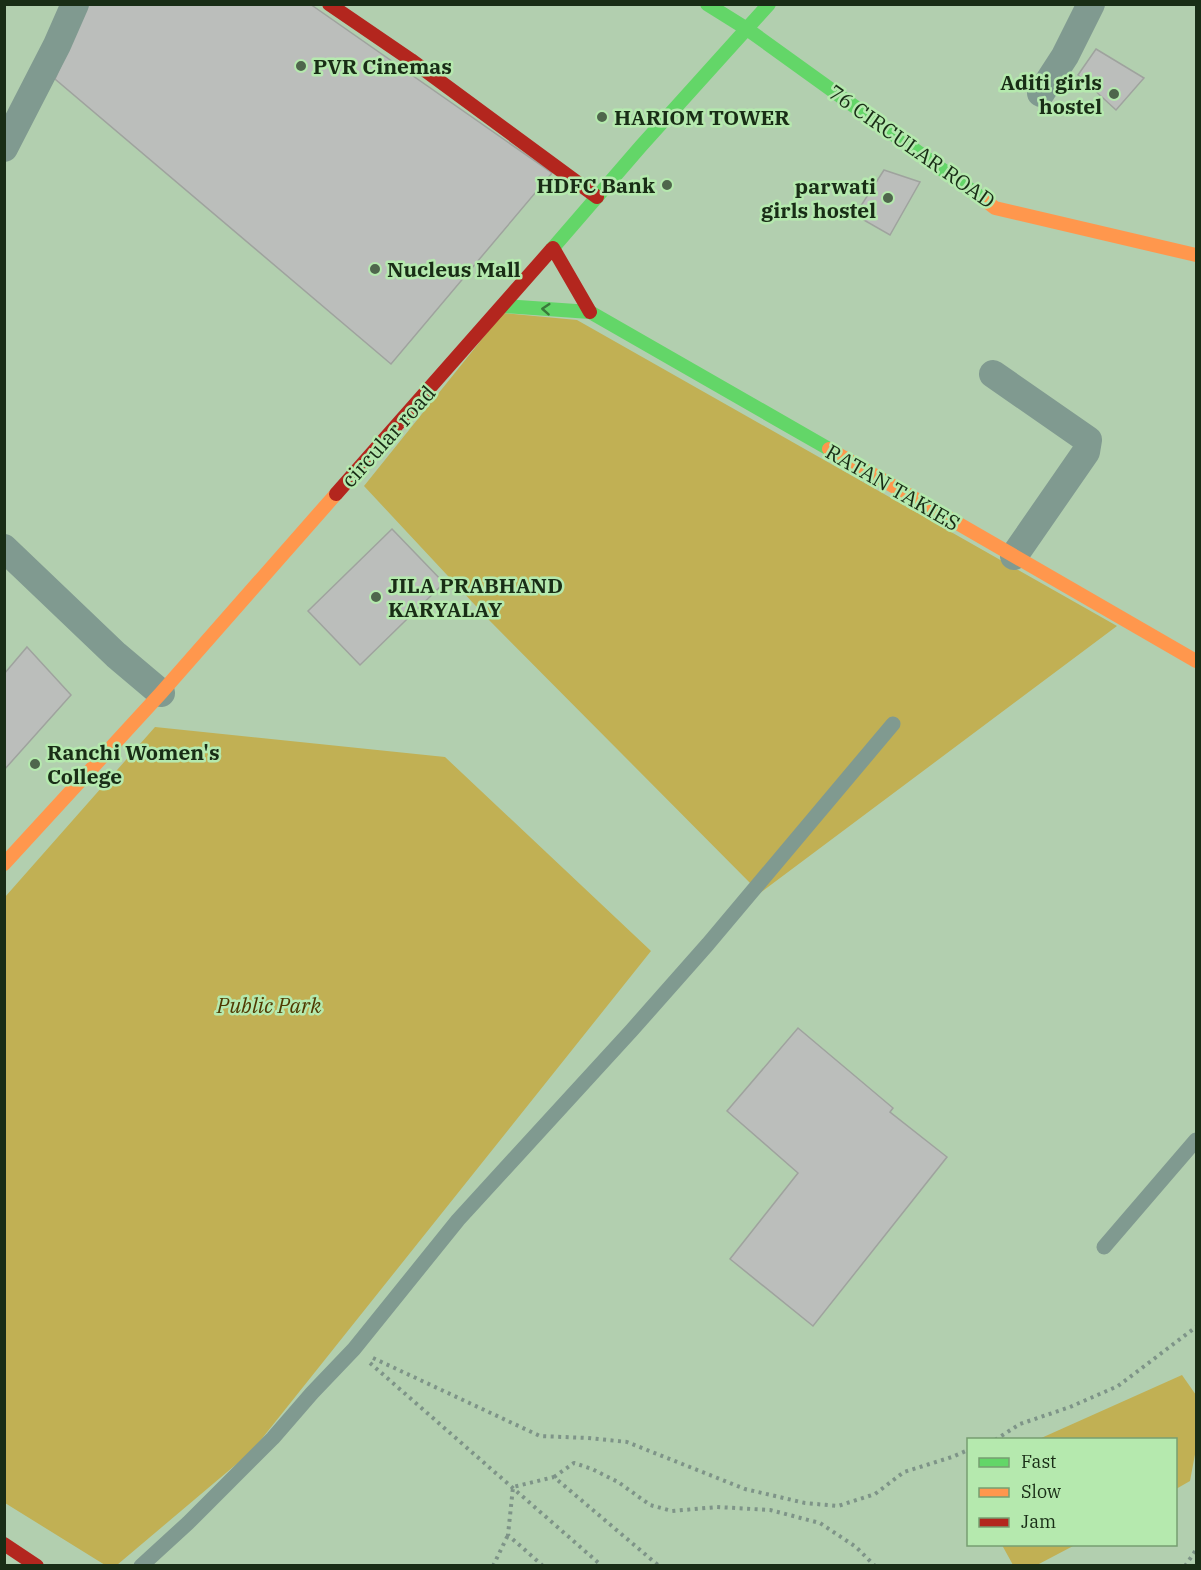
<svg xmlns="http://www.w3.org/2000/svg" width="1201" height="1570" viewBox="0 0 1201 1570" font-family="'IBM Plex Serif',serif">
<style>
.green{fill:#c1b054}
.building{fill:#bbbebb;stroke:#9fa39e;stroke-width:1.5}
.lines{fill:none;stroke-linecap:round;stroke-linejoin:round}
.path{stroke:#7e9488;stroke-width:4;stroke-dasharray:3 4.5;stroke-linecap:butt}
.lane{stroke:#809a90;stroke-width:15}
.street{stroke:#809a90;stroke-width:28}
.fast{stroke:#63d668;stroke-width:14}
.slow{stroke:#ff974d;stroke-width:14}
.jam{stroke:#b3261e;stroke-width:14}
.oneway{stroke:#3a793b}
.poi-dot{fill:#4f664c;stroke:#b5e9ae;stroke-width:2}
.labels{text-anchor:middle;dominant-baseline:central;stroke-width:5;stroke-linejoin:round;paint-order:stroke}
.poi-label{font-size:21px;font-weight:bold;fill:#192d16;stroke:#b5e9ae;text-anchor:start}
.street-label{font-size:21px;fill:#192d16;stroke:#b5e9ae}
.park-label{font-size:21px;font-style:italic;fill:#503800;stroke:#b5e9ae}
</style>
<rect width="100%" height="100%" fill="#b2cfaf"/>
<path class="green" d="M503,313L577,320L1117,626L760,893L489,620L364,486Z
M155,727L445,757L651,951L252,1451L117,1565H105L5,1503V897Z
M1182,1375L1196,1395V1449L1190,1481L1176,1489V1440L1039,1439Z
M1002,1545H1075L1037,1565H1013Z"/>
<path class="building" d="M88,4H310L552,173L391,364L55,79Z
M1096,49L1144,78L1116,110L1078,75Z
M884,170L920,182L890,235L855,215Z
M392,529L444,583L360,665L308,611Z
M27,647L71,695L4,770V674Z
M798,1028L893,1108L890,1112L947,1157L813,1326L730,1259L798,1173L727,1111Z"/>
<g class="lines">
<path class="path" d="M373,1358L540,1436L588,1438L627,1442L745,1489L805,1503L838,1506L875,1494L904,1472L952,1457L968,1450
M370,1363L602,1566
M995,1440L1020,1424L1070,1407L1118,1386L1196,1327
M554,1477L574,1463L592,1469L618,1482L650,1505L672,1511L717,1507L770,1510L820,1523L856,1547L875,1566
M493,1566L508,1535
M543,1566L508,1535L513,1487L554,1477L659,1566
M1185,1566L1196,1550"/>
<path class="lane" d="M1104,1247L1196,1140
M141,1566L188,1523L273,1438L312,1393L354,1349L458,1220L632,1030L708,944L893,724"/>
<path class="street" d="M1041,93L1065,56L1091,4
M4,148L57,45L75,4
M993,374L1088,440L1086,452L1014,556
M4,548L116,655L161,693"/>
<path class="fast" d="M707,4L747,29L986,201
M552,249L641,146L769,4
M503,306L590,312L829,449"/>
<path class="slow" d="M986,201L995,208L1196,255
M829,449L1196,661
M4,864L161,693L336,494"/>
<path class="jam" d="M329,4L411,60L597,197
M553,248L590,312
M336,494L552,249
M4,1544L37,1566"/>
</g>
<defs><path id="oneway-chevron" d="M-2-3.5L2.5 0L-2 3.5" fill="none" stroke-width="1.6" stroke-linecap="round" stroke-linejoin="round" transform="scale(1.5)"/></defs>
<use class="oneway" href="#oneway-chevron" transform="translate(546 309) rotate(-176)"/>
<g class="poi-dot">
<circle cx="301" cy="66" r="6"/>
<circle cx="1114" cy="94" r="6"/>
<circle cx="602" cy="117" r="6"/>
<circle cx="667" cy="185" r="6"/>
<circle cx="888" cy="198" r="6"/>
<circle cx="375" cy="269" r="6"/>
<circle cx="376" cy="597" r="6"/>
<circle cx="35" cy="764" r="6"/>
</g>
<g class="labels">
<g class="poi-label">
<text x="313" y="66">PVR Cinemas</text>
<text x="1102" y="82" text-anchor="end">Aditi girls<tspan x="1102" dy="24">hostel</tspan></text>
<text x="614" y="117">HARIOM TOWER</text>
<text x="655" y="185" text-anchor="end">HDFC Bank</text>
<text x="876" y="186" text-anchor="end">parwati<tspan x="876" dy="24">girls hostel</tspan></text>
<text x="387" y="269">Nucleus Mall</text>
<text x="388" y="585">JILA PRABHAND<tspan x="388" dy="24">KARYALAY</tspan></text>
<text x="47" y="752">Ranchi Women's<tspan x="47" dy="24">College</tspan></text>
</g>
<g class="street-label">
<text transform="translate(912 146) rotate(35)">76 CIRCULAR ROAD</text>
<text transform="translate(388 436) rotate(-48)">circular road</text>
<text transform="translate(893 487) rotate(30)">RATAN TAKIES</text>
</g>
<g class="park-label">
<text x="269" y="1005">Public Park</text>
</g>
</g>
<rect width="1201" height="1570" fill="none" stroke="#192d16" stroke-width="12"/>
<rect x="967" y="1438" width="210" height="108" fill="#b5e9ae" stroke="#779e71" stroke-width="1.5"/>
<rect x="979" y="1458" width="30" height="9" fill="#63d668" stroke="#779e71" stroke-width="1.5"/>
<text x="1021" y="1468" font-size="18" fill="#192d16">Fast</text>
<rect x="979" y="1488" width="30" height="9" fill="#ff974d" stroke="#779e71" stroke-width="1.5"/>
<text x="1021" y="1498" font-size="18" fill="#192d16">Slow</text>
<rect x="979" y="1518" width="30" height="9" fill="#b3261e" stroke="#779e71" stroke-width="1.5"/>
<text x="1021" y="1528" font-size="18" fill="#192d16">Jam</text>
</svg>
